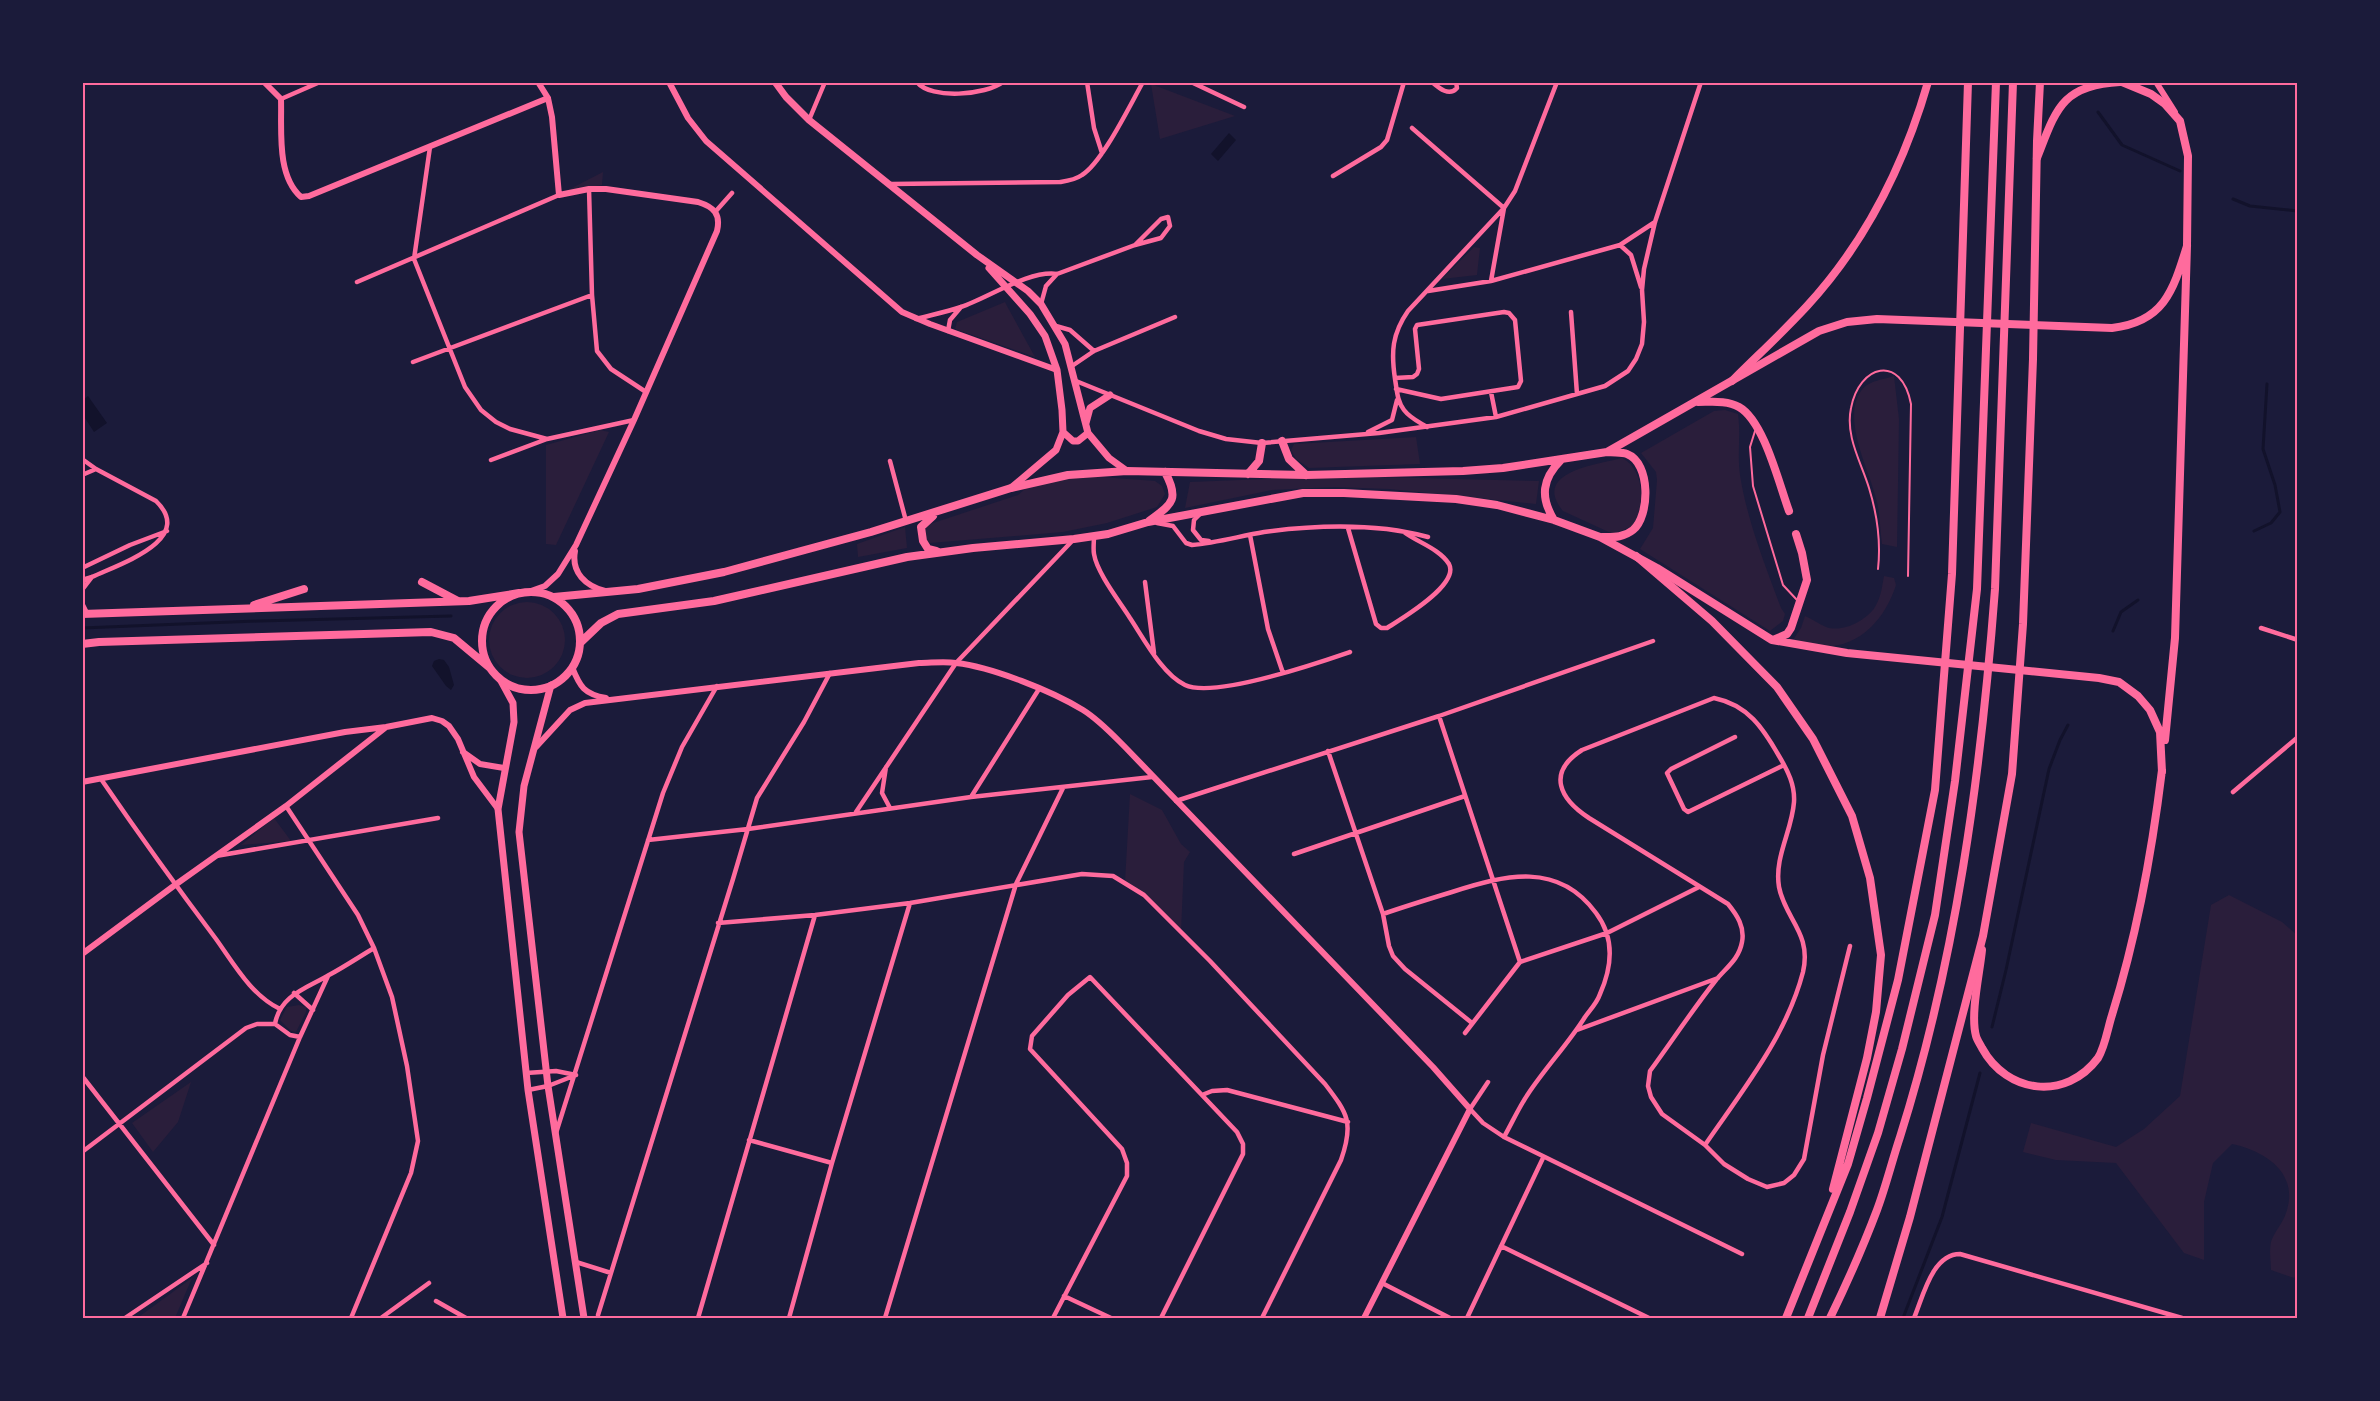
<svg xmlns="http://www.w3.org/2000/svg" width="2380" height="1401" viewBox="0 0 2380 1401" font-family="'Sofia Sans Condensed',sans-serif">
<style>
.green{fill:#2a1e3b}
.water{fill:#12122b}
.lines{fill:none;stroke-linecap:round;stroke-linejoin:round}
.stream{stroke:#12122b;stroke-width:3}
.service{stroke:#ff6b9d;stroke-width:2}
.minor{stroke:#ff6b9d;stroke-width:4.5}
.tertiary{stroke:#ff6b9d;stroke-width:6}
.secondary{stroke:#ff6b9d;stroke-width:7}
.primary{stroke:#ff6b9d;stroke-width:8}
.trunk{stroke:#ff6b9d;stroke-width:8}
.motorway{stroke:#ff6b9d;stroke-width:8}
.neatline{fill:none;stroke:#ff6b9d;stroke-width:2}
</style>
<rect width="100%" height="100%" fill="#1b1b3a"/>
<path class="green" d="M1151,84L1235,116L1160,139Z
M603,172L602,185L566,191Z
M1474,247L1480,248L1477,275L1442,279Z
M1005,302L1007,306L1035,357L955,329L957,322Z
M1894,376L1899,419L1897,547L1882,544C1880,530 1880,515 1877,502C1870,471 1841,420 1861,391C1869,380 1883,380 1894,376Z
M1725,410L1738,414C1741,435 1737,454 1740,475C1747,520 1765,565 1781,608L1785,614L1783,621L1770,631L1640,549L1653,528L1657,480L1656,472L1641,453L1714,411Z
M600,430L609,432L556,545L546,544V445Z
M1416,437L1420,464L1309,468L1296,459L1291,450L1294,444Z
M1622,458C1645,469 1646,509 1631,527L1613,534L1563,511C1531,472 1596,465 1622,458Z
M1074,475L1155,481L1162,486L1165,494L1157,507L1107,523L1063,532L930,543L926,541L924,526L1018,495L1031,484Z
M1338,476L1539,481L1536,504L1389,489L1333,487L1272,490L1185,508L1190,482Z
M905,527L907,548L858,557L857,544Z
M1884,576L1894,578L1896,585C1885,620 1857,651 1816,646C1809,645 1801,642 1793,640L1801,628L1805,616C1812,619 1819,624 1826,627C1842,633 1866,621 1875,607C1881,597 1882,587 1884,576Z
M489 640a38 38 0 1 1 76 0a38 38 0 1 1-76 0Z
M1130,794L1162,810L1181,844L1190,852L1184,862L1181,932L1144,895L1125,882Z
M274,818L291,841L241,845Z
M2229,895L2282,922L2297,935L2298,1272L2294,1278L2271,1270C2271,1262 2269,1251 2271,1242C2274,1232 2283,1223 2286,1213C2300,1173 2265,1151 2232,1144L2213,1163L2204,1202V1260L2184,1253L2116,1163L2056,1160L2023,1152L2031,1123L2116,1147L2144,1129L2180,1096L2211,905Z
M299,1005L306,1007V1012L296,1032L291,1031L280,1020L287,1007Z
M191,1082L178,1122L153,1152L132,1123Z
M192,1278L175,1318H147L140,1316Z"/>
<path class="water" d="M1229,133L1236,140L1218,161L1211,154Z
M88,396L107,423L94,432L83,415V400Z
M439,659L444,660L449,667L454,685L451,690L446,686L432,666L434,661Z"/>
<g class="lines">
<path class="stream" d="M2098,112L2122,145L2180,171
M2233,199L2250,206L2298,211
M2254,531L2271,523L2280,512L2275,485L2263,449L2267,384
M82,628L259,621L451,616
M2113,631L2121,612L2138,600
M1992,1027L2006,970L2049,769L2060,740L2068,725
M1903,1318L1942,1217L1980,1073"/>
<path class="service" d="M1755,431L1750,447L1753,486L1783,585L1797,600
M1878,569C1881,542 1877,514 1869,488C1861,462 1845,436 1851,408C1859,365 1901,353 1911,404L1908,576"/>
<path class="minor" d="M917,82C931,100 986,95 1003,82
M1087,82L1094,128L1102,153
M1191,82L1244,107
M1432,82C1439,88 1449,97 1457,88L1456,82
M281,99L320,82
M809,120L825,82
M1412,128L1504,208
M430,147L414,259L465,387L481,410L496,422L510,429L547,439
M1333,176L1381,147L1387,140L1404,82
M891,184L1060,182C1067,181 1075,180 1082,175C1102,163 1130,105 1143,82
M589,189L592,295L597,351L611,369L646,392
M716,211L732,193
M1620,245L1631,255L1641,287
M1491,281L1504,208
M357,282L559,195
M1046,286L1057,274
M1428,291L1491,281L1620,245L1655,222
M1041,304L1046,286
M1571,312L1577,394
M916,319C931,315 946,312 961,307C988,298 1029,270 1057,274L1135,245L1161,238L1170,226L1168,217L1161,219L1135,245
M1056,326L1070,330L1094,351
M948,331L950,320L961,307
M413,362L592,295
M1072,366L1094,351L1175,317
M1395,378L1413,377L1417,374L1419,369L1415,329L1417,325L1504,312L1509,313L1515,320L1521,381L1518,387L1441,399L1396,389
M1076,381L1199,431L1226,439L1262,443L1379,433L1496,417L1605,386L1628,371L1636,359L1642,344L1644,322L1642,290L1644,269L1655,222L1701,82
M1491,392L1496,417
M1427,427C1419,422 1410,418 1404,410C1397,401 1397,390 1395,379C1391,352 1392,334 1408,311L1504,208L1515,191L1557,82
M1368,432L1392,420L1397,400
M82,459L96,469L156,501C196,540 119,564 92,577L82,580
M491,460L547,439L634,420
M890,461L906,521
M82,475L96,469
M1200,514L1194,520L1193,530L1201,540L1209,541
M1157,523L1173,526L1186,543L1192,545C1216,543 1240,536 1264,532C1317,525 1376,523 1428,537
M1348,528L1376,624L1381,628H1387C1401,619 1460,585 1449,564C1440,549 1417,542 1404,532
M1250,535L1268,629L1283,673
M1094,536C1094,542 1093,549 1094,554C1097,573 1120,602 1130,618C1144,639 1162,674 1185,685C1214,699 1318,663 1350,652
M82,568L130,545L167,531
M1145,582L1154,653
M82,590L92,577
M82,603L87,613
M2261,628L2298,640
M1439,716L1520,962
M1735,737L1671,769L1667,773L1684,809L1688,812L1784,765
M1328,751L1383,914L1389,946L1393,956L1405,969L1472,1023
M886,767L882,793L890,808
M101,779C138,833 176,886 216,939C234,964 251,995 280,1009
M2233,792L2298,737
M971,797L1039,689
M1176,801L1439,716L1653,641
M286,806L358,915L374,948L392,997L407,1066L418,1141L411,1173L351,1318
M856,812L956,663L1074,539
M648,840L748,829L971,797L1152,777
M1294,854L1465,796
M216,856L438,818
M1383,914C1406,906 1429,899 1452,892C1505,875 1558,861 1596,913C1615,938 1612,967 1600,994C1597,1003 1590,1010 1585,1017C1568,1044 1546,1067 1528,1094C1519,1107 1512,1123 1504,1137
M718,923L815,915L910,903L1082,874L1113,876L1144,895L1210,961L1325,1084C1348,1114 1354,1123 1341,1160L1262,1318
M1520,962L1607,933L1699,887
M294,993L313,1010
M275,1024C280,995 307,988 329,975C344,967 359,957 374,948
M275,1024L290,1035L300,1037
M1577,1030L1718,978
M1465,1033L1520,962
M526,1073L556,1071L576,1075
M82,1076L214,1245
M1488,1082L1470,1109L1483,1123L1504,1137L1742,1254
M528,1090L548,1086L576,1075
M1202,1095L1212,1091L1227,1090L1348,1122
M556,1133L663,793L682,747L717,686
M749,1140L832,1163
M1705,1145C1742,1091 1786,1037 1803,972C1812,933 1785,919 1779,887C1774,857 1792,831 1794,802C1795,785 1788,771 1779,756C1763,728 1748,705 1714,698L1582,750C1546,773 1560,799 1589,818L1728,904C1737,915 1745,927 1742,942C1739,959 1727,967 1716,980C1693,1009 1672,1041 1650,1071L1648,1086L1651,1097L1662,1114L1705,1145L1724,1164L1748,1179L1767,1187L1784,1183L1794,1175L1804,1159L1823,1055L1850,946
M82,1152L246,1028L257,1024H275
M1501,1246L1649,1318
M576,1262L611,1273
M1382,1283L1450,1318
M1064,1296L1111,1318
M436,1301L466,1318
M598,1315L733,879L757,798L804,722L830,673
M125,1318L207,1263
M183,1318L300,1037L328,976
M381,1318L429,1283
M698,1318L815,915
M789,1318L832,1163L910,903
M885,1318L1016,884L1063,788
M1053,1318L1127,1176V1163L1122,1149L1030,1049L1032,1036L1068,995L1090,977L1237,1132L1243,1144V1154L1161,1318
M1467,1318L1543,1158
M1914,1318C1923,1297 1932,1254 1960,1254L2182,1318"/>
<path class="tertiary" d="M264,82L281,99C282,129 276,175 301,197L309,196L548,98
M669,82L688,118L706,141L902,312L930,324L1057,370
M2156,82L2175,112
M575,551C571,573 586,586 605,591
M531,591L545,586L558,574L576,545L634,420L717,231C721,214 714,207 698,202L606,189H589L559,195L552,117L548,98L538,82
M572,667C580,687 584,694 606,698
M536,747L570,710L585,703L919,663C931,663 944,661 956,663C992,667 1052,691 1083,710C1099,720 1111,733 1125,747L1433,1067L1470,1109L1364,1318
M463,752L480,764L504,768
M82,782L345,732L386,727L432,718L442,721L449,726L458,739L474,777L498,809
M82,954L175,885L286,806L385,728"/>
<path class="secondary" d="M775,82L786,97L809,120L977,255L1028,291L1041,304L1065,344L1088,433L1109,458L1127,471
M989,268L1030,314L1045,336L1057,370L1062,410L1063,432L1056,450L1011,488
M1086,423L1090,408L1110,395
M1063,432L1073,441H1078L1088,433
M500,679L513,703L514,722L498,809L528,1090L563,1318
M551,685L524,786L519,832L548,1086L584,1318"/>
<path class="primary" d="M2122,82L2151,94L2165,104L2180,121L2188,156L2187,246L2175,638L2165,740
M2037,158C2056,110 2061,85 2120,82
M1698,402C1711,402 1727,400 1739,407C1764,421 1779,484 1789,511
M1282,441L1289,459L1306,475
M1248,474L1259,461L1262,443
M933,516L921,527L923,541L928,549L936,551
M1554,520C1540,497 1542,479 1561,460
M1149,521C1172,504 1180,500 1165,472
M1602,537C1613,537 1623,538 1633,530C1650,516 1651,463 1627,454C1622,452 1614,453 1608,452
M422,582L458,601
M482 641a49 49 0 1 1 98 0a49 49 0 1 1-98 0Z
M554,597L638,589L724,572L871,532L1011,488L1068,475L1127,471L1306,475L1463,471L1503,468L1607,452L1819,331L1847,322L1877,319L2112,328C2164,322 2173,291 2187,246
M254,605L304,589
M82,614L469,601L519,593
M1773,640L1787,634L1791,628L1807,580L1802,553L1796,534
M580,643L601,623L618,614L714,601L907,557L973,548L1074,539L1108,534L1148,522L1303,493H1344L1456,499L1497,505L1554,520L1600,537L1657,568L1772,640L1847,653L2099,678L2119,682L2138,696L2150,710L2160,732L2162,772
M82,644L99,642L431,632L454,638L490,668
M1982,950C1980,972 1970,1014 1976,1036C1977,1040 1980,1044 1982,1048C2007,1094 2066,1101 2098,1058C2105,1047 2108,1027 2112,1015C2137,935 2152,852 2162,770"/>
<path class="trunk" d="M1732,381C1757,356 1783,332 1807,306C1865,243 1904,165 1928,82
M1636,556L1712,621L1777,687L1813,739L1852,816L1870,878L1881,955L1876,1012L1867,1058L1833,1189
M1786,1318L1848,1164L1867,1098L1898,980L1935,790L1952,574L1968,82
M1880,1318L1910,1217L1983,936L2012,774L2023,624L2033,359L2037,141L2040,82"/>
<path class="motorway" d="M1808,1318L1850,1212L1878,1133L1902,1049L1935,915L1955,781L1977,589L1996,82
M1830,1318C1847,1283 1863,1247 1877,1210C1886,1186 1892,1161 1900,1137C1956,960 1981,774 1995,589L2013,82"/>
</g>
<rect width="2380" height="1401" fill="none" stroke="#1b1b3a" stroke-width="168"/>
<rect x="84" y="84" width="2212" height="1233" class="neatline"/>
</svg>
